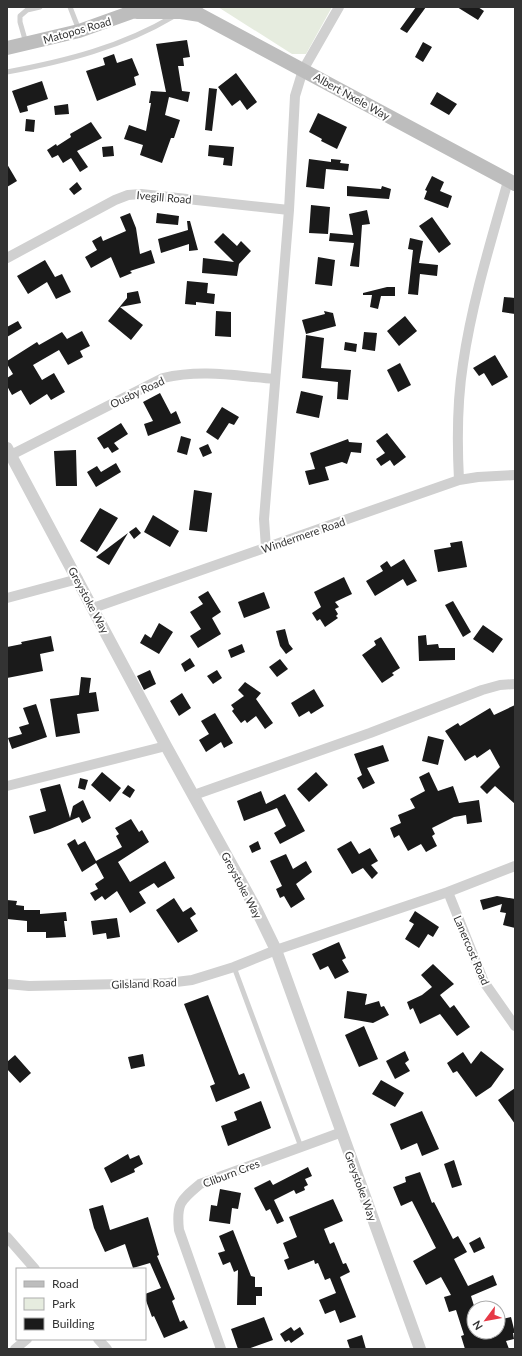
<svg xmlns="http://www.w3.org/2000/svg" width="522" height="1356" viewBox="0 0 522 1356" font-family="Lato,sans-serif">
<style>
.green{fill:#e6ecdf}
.building{fill:#1a1a1a}
.lines{fill:none;stroke-linecap:round;stroke-linejoin:round}
.service{stroke:#d0d0d0;stroke-width:5}
.minor{stroke:#d0d0d0;stroke-width:10}
.tertiary{stroke:#d0d0d0;stroke-width:12}
.secondary{stroke:#bdbdbd;stroke-width:14}
.labels{text-anchor:middle;dominant-baseline:central;stroke-width:4;stroke-linejoin:round;paint-order:stroke}
.street-label{font-size:11px;fill:#333;stroke:#fff}
</style>
<rect width="100%" height="100%" fill="#fff"/>
<path class="green" d="M218,7H332L306,54H292Z"/>
<path class="building" d="M416,7H426L407,33L400,29Z
M457,7H478L484,11L478,20Z
M187,40L190,57L183,58L184,66H178L182,91L190,92L188,102L169,97L165,115L180,120L174,138H171L162,163L140,155L143,145L124,139L129,125L146,131L151,103H149L151,91L166,92L156,44Z
M423,42L432,47L423,62L415,57Z
M114,54L117,63L132,58L139,75L134,77L136,85L97,101L86,71L105,65L103,58Z
M236,73L257,102L247,110L240,100L232,106L218,87Z
M42,81L48,99L27,106L28,111L20,113L12,91Z
M209,88L217,89L212,131L205,130Z
M437,92L457,104L449,115L430,104Z
M68,104L69,114L55,115L54,106Z
M318,113L347,127L337,149L321,141L322,139L309,132Z
M26,119L35,120L34,132L25,131Z
M91,122L102,138L77,151L88,167L80,172L71,158L63,163L58,155L52,158L47,150L56,144L57,146L71,137L70,134Z
M209,145L234,147L232,166L223,165L224,158L208,156Z
M113,146L114,156L103,157L102,147Z
M309,159L331,162V159L341,160L340,163L349,164L348,171L326,169L324,189L306,187Z
M7,164L17,181L7,187Z
M432,176L444,182L440,191L452,196L448,208L424,199L427,191L425,190Z
M77,182L82,189L74,195L69,189Z
M347,186L381,189L382,186L391,189L389,199L347,196Z
M311,205L330,207L328,234L309,233Z
M367,210L370,224L362,225L359,267L350,266L354,243L329,241L330,233L353,235L349,214Z
M130,213L136,228L140,254L151,250L155,263L130,271L132,273L120,278L111,257L91,268L85,257L97,250L92,241L101,236L103,241L126,231L120,217Z
M157,213L179,216L178,225L156,223Z
M432,217L451,244L439,253L419,226Z
M187,221H190L198,250L189,251V244L161,253L158,239L188,230Z
M223,233L237,246L241,241L251,251L239,264L237,276L202,273L203,258L234,262L214,242Z
M410,238L423,241L419,263L438,265L437,276L420,274L418,295L408,294L413,250L408,249Z
M318,257L335,260L332,286L315,284Z
M45,260L55,277L62,274L71,292L56,299L47,282L28,294L17,276Z
M187,281L208,283L207,293L215,294L214,304L196,302V305L185,304Z
M387,287H395V296H381L378,309L370,307L372,295H363V293Z
M138,291L141,303L120,307L143,325L131,340L108,321L127,298V293Z
M504,297L515,298V314L502,312Z
M216,311L231,312V337L215,336Z
M324,311L333,313L336,326L306,334L302,320L325,314Z
M405,316L417,331L399,346L387,331Z
M18,321L22,328L7,337V327Z
M82,331L90,346L80,351L83,357L68,365L59,350L33,365L42,380L54,373L65,392L51,400L47,394L30,405L21,390L12,395L7,386V378L13,374L7,364V361L37,342L39,345L62,332L67,339Z
M364,332L377,333L375,351L362,349Z
M306,335L324,338L321,368L351,370L348,400L337,399L338,382L302,378Z
M345,342L357,344L356,352L344,350Z
M495,355L508,377L492,386L484,373L479,376L473,368Z
M400,363L411,385L398,392L387,370Z
M301,391L323,396L319,418L296,413Z
M160,393L171,414L176,411L181,423L148,436L144,424L153,421L143,402Z
M222,407L239,417L234,425L229,423L218,440L206,432Z
M121,423L128,434L114,443L119,449L112,453L108,447L104,449L97,438Z
M387,433L406,457L394,466L390,460L381,466L376,459L385,453L376,441Z
M181,436L191,439L187,455L177,452Z
M348,439L349,442L362,443L361,453L351,452L347,464L342,462L325,467L329,480L309,485L305,471L315,469L310,453Z
M208,444L212,453L203,457L199,448Z
M76,450L77,486H56L54,451Z
M116,463L121,472L96,487L87,472L97,466L101,472Z
M194,490L212,493L207,532L189,530Z
M100,508L118,518L97,552L80,541Z
M153,515L179,531L170,547L144,532Z
M136,527L141,533L134,539L129,532Z
M128,533L109,565L96,557Z
M462,541L467,567L438,572L434,550L451,547L450,543Z
M404,559L417,581L407,586L403,579L375,596L366,581L383,571L380,566L387,561L391,567Z
M344,577L352,594L335,602L339,607L335,609L338,614L336,616L338,618L325,627L320,619L317,621L312,613L321,607L314,592Z
M208,591L221,612L212,618L221,634L198,648L190,636L201,629L190,612L203,604L198,597Z
M264,592L270,608L244,618L238,602Z
M453,601L471,632L463,637L445,605Z
M159,623L173,632L159,654L140,643L145,634L151,638Z
M483,625L503,639L493,653L473,639Z
M285,629L289,644L293,649L286,654L280,646L276,631Z
M426,635L427,645L438,644L439,648H455V660L419,661L418,636Z
M51,636L54,651L40,654L43,671L7,678V647L22,644L21,642Z
M381,637L400,668L392,673L394,675L382,683L362,655L376,645L374,641Z
M242,644L245,652L231,658L228,650Z
M190,658L195,666L185,672L181,664Z
M280,659L288,669L277,677L269,667Z
M150,670L156,684L144,690L137,676Z
M217,670L222,678L213,684L207,676Z
M81,677L91,678L89,693L96,692L99,711L77,714L80,733L56,737L50,699L79,695Z
M245,682L261,693L256,699L273,723L265,729L256,716L247,723L245,720L241,723L232,711L234,709L231,705L244,696L238,690Z
M314,689L324,706L311,714L309,711L299,717L291,703Z
M182,693L191,708L179,716L170,701Z
M36,704L47,737L12,749L8,738L22,734L19,727L29,724L23,708Z
M515,705V804L495,786L487,794L480,787L500,767L490,749L477,758L475,755L465,761L445,731L458,723L460,726L490,708L494,715Z
M215,713L233,743L224,748L221,742L206,752L199,740L209,734L201,721Z
M428,736L444,740L438,765L422,761Z
M383,745L389,761L367,768L375,783L363,789L357,778L362,775L354,754Z
M102,772L121,788L110,802L91,785Z
M316,772L328,785L309,802L297,789Z
M429,772L438,791L453,786L459,803L479,800L482,822L467,824L466,815L454,817L432,828L435,834L432,836L437,846L426,852L421,844L408,851L399,835L394,838L390,828L401,823L398,815L415,808L410,799L425,791L419,777Z
M80,778L88,780L85,790L78,788Z
M60,784L70,818L73,806L83,800L91,818L82,823L79,817L50,829L34,834L29,816L46,811L40,789Z
M128,785L135,790L130,798L122,793Z
M261,791L266,804L285,794L305,831L280,844L274,833L286,826L277,808L244,821L237,801Z
M131,819L139,832L142,830L149,842L118,862L130,882L165,861L175,878L158,888L154,883L139,892L146,903L130,913L117,891L105,900L102,896L95,901L90,893L98,889L95,884L104,878L96,863L82,872L67,844L75,839L78,845L85,841L96,861L122,847L116,836L119,834L115,828Z
M258,841L261,849L252,853L249,846Z
M351,841L359,854L370,848L378,861L371,865L378,873L372,879L363,868L352,874L337,849Z
M286,854L293,869L306,861L312,872L296,884L305,899L291,908L284,896L280,898L276,889L282,886L270,861Z
M497,896L515,899V928L503,925L506,913L500,912L502,904L483,910L480,900Z
M174,898L183,912L191,907L196,914L190,918L198,931L178,943L156,910Z
M7,900L17,901L16,905L24,906V910H40V914L66,912L67,921H64L66,937L46,938V932H27V921L7,919Z
M415,911L439,927L433,937L428,934L419,948L405,939L414,924L409,921Z
M117,918L120,937L107,939L106,933L93,935L91,921Z
M339,942L346,958L342,960L349,972L335,979L328,966L320,970L312,954Z
M433,964L454,984L440,995L450,1008L454,1005L470,1027L457,1036L440,1014L420,1024L413,1008L410,1010L407,1002L422,995L432,987L421,975Z
M347,991L367,994L365,1005L379,1001L381,1007L384,1006L389,1015L373,1023L344,1018Z
M208,995L239,1075L244,1073L250,1088L216,1102L210,1086L215,1084L184,1004Z
M364,1026L378,1059L359,1067L345,1035Z
M405,1051L409,1060L405,1063L410,1071L395,1079L386,1061Z
M481,1051L504,1069L491,1087L476,1097L457,1071L453,1073L447,1063L463,1052L471,1064Z
M143,1054L145,1066L131,1069L128,1057Z
M15,1055L31,1073L20,1083L7,1069V1062Z
M381,1080L404,1093L395,1107L372,1094Z
M515,1088V1124L498,1100Z
M261,1101L271,1128L228,1146L221,1126L237,1120L234,1112Z
M422,1111L439,1149L422,1156L417,1143L401,1150L390,1124Z
M128,1154L130,1159L139,1155L143,1164L134,1169L135,1172L111,1183L104,1168Z
M454,1160L462,1185L452,1188L444,1164Z
M308,1167L312,1176L305,1179L308,1185L304,1187L305,1190L296,1194L294,1190L274,1200L284,1221L277,1224L270,1209L266,1211L254,1188L270,1180L273,1185Z
M420,1172L432,1203L434,1202L453,1239L458,1236L467,1252L454,1259L468,1286L493,1275L497,1285L471,1296L474,1306V1332H498V1320L511,1317L515,1333H513L514,1339L506,1341L509,1349H465L461,1336L464,1335L456,1310L449,1312L444,1297L451,1295L441,1277L426,1285L413,1261L436,1248L412,1201L401,1206L393,1187L406,1182L405,1177Z
M220,1189L241,1193L238,1209L232,1208L230,1224L209,1221L211,1205L217,1206Z
M333,1199L343,1221L324,1229L330,1244L334,1242L343,1264L346,1263L350,1272L340,1277L356,1317L340,1323L335,1310L325,1314L319,1300L336,1293L330,1278L325,1280L318,1263L315,1264L314,1260L288,1270L284,1260L289,1258L283,1243L297,1237L289,1217Z
M103,1205L110,1230L148,1217L159,1255L157,1256L175,1299L172,1301L180,1322L184,1320L188,1328L164,1338L154,1316L152,1317L145,1298V1294L161,1288L150,1263L133,1268L125,1244L105,1252L94,1228L89,1209Z
M233,1230L251,1276L255,1277V1287H262V1296H256V1305H237L238,1270L234,1272L230,1262L223,1265L218,1253L225,1251L219,1236Z
M480,1237L485,1248L474,1253L469,1243Z
M264,1317L273,1340L248,1349H238L231,1329Z
M291,1327L294,1331L300,1327L304,1334L291,1343L289,1340L285,1342L280,1334Z
M362,1335L366,1349H350L347,1340Z"/>
<g class="lines">
<path class="service" d="M70,7L79,30
M26,43L20,22V16L27,10L40,7
M7,72C66,61 122,47 174,16
M234,967L301,1147"/>
<path class="minor" d="M7,258L115,200L128,195L141,194L289,210
M11,455L163,378C202,369 236,376 275,379
M459,480C457,442 457,402 463,364C472,302 491,241 508,181
M266,548L264,519L289,210L295,96L303,70L339,7
M7,598L78,579
M93,608L459,480L478,477L515,475
M7,786L166,746
M194,795L370,733L482,690L500,685L515,684
M448,892L484,982L515,1026
M7,984L29,986L168,983L192,980L234,967L276,950L448,892L515,866
M7,1237L35,1269
M98,1339L107,1349
M15,1349L27,1339
M221,1349L179,1230C176,1203 181,1200 200,1184L342,1132"/>
<path class="tertiary" d="M7,448L166,746L256,909L276,950L420,1349"/>
<path class="secondary" d="M189,7L200,15L515,184
M137,12H181L200,15
M7,48L79,31L146,7"/>
</g>
<g class="labels">
<g class="street-label">
<text transform="translate(77 30) rotate(-16)">Matopos Road</text>
<text transform="translate(352 96) rotate(29)">Albert Nxele Way</text>
<text transform="translate(164 197) rotate(5)">Ivegill Road</text>
<text transform="translate(137 392) rotate(-25)">Ousby Road</text>
<text transform="translate(303 535) rotate(-19)">Windermere Road</text>
<text transform="translate(89 600) rotate(62)">Greystoke Way</text>
<text transform="translate(242 885) rotate(62)">Greystoke Way</text>
<text transform="translate(472 950) rotate(67)">Lanercost Road</text>
<text transform="translate(144 983) rotate(-2)">Gilsland Road</text>
<text transform="translate(231 1173) rotate(-21)">Cliburn Cres</text>
<text transform="translate(361 1186) rotate(70)">Greystoke Way</text>
</g>
</g>
<rect width="522" height="1356" fill="none" stroke="#333333" stroke-width="16"/>
<rect x="16" y="1268" width="130" height="72" fill="#ffffff" stroke="#adadad"/>
<rect x="24" y="1281" width="20" height="6" fill="#bdbdbd" stroke="#adadad"/>
<text x="52" y="1288" font-size="12" fill="#333333">Road</text>
<rect x="24" y="1298" width="20" height="12" fill="#e6ecdf" stroke="#adadad"/>
<text x="52" y="1308" font-size="12" fill="#333333">Park</text>
<rect x="24" y="1318" width="20" height="12" fill="#1a1a1a" stroke="#adadad"/>
<text x="52" y="1328" font-size="12" fill="#333333">Building</text>
<g transform="translate(486 1320) rotate(238)"><circle r="19" fill="#ffffff" stroke="#adadad"/>
<path d="M0-3L7 15L0 10L-7 15Z" fill="#e63946"/>
<text y="-6" font-size="11" font-weight="bold" text-anchor="middle" fill="#333333">N</text>
</g>
</svg>
